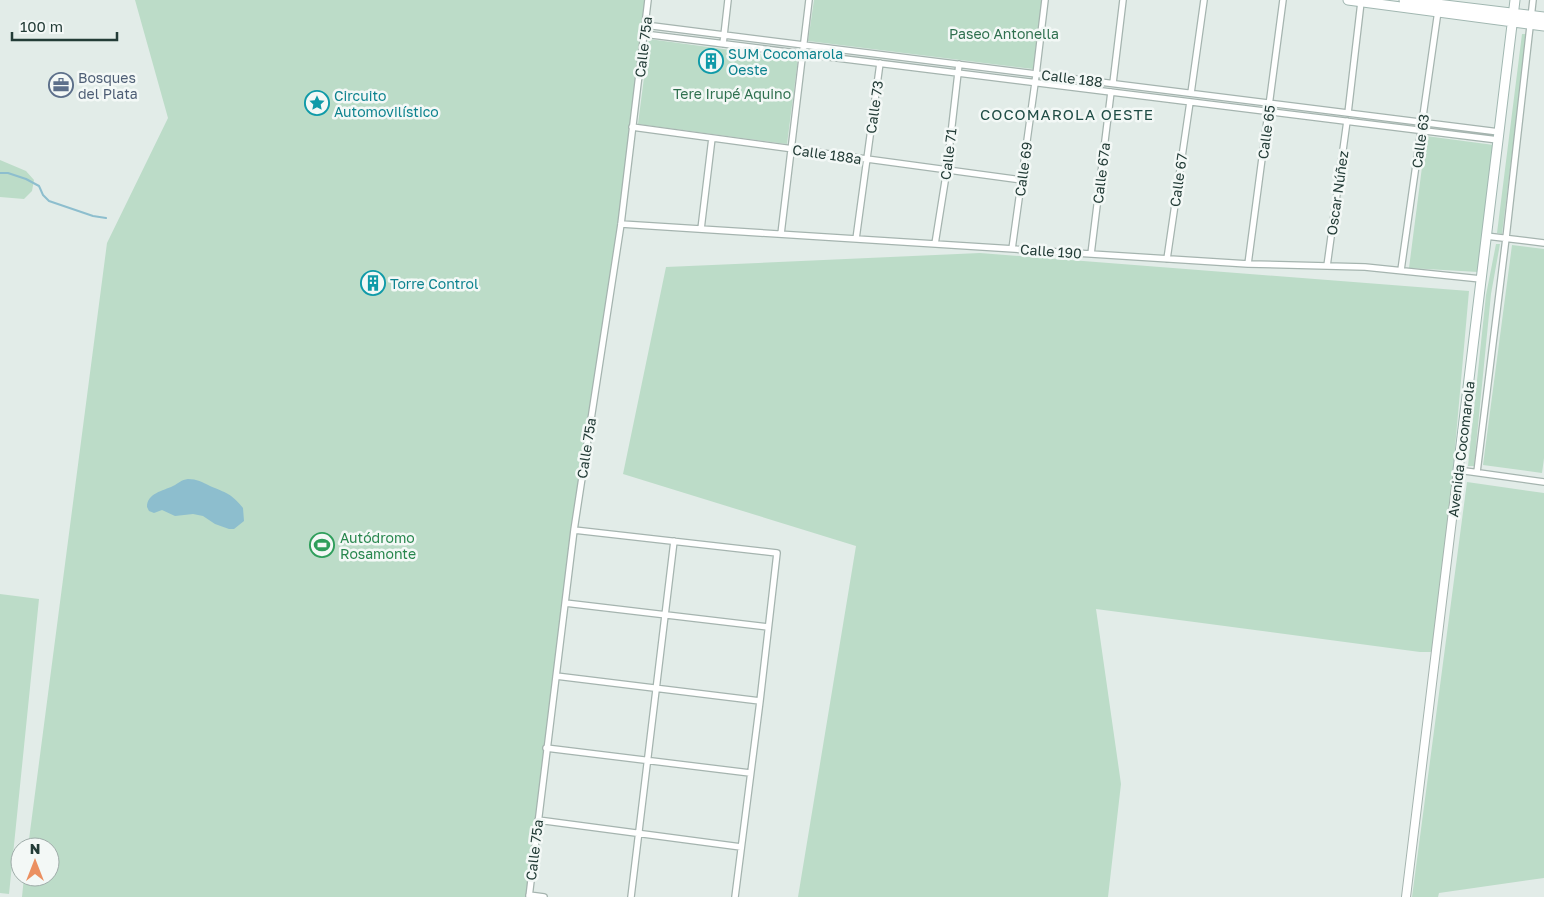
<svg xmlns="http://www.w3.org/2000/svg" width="1544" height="897" viewBox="0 0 1544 897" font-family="'Golos Text',sans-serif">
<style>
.green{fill:#bcdcc8}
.water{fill:#8dbece}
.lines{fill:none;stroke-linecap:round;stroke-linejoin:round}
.stream{stroke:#8dbece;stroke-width:2}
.minor-casing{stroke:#a5b4af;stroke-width:8}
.tertiary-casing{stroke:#a5b4af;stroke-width:10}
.secondary-casing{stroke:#a1b7b1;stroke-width:11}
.minor{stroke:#fff;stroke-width:5.5}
.tertiary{stroke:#fff;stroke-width:8}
.secondary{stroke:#fff;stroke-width:9}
.labels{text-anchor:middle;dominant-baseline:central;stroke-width:5;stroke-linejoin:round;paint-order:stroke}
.park-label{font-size:14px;fill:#2f704f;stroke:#f3f8f6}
.street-label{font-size:14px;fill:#233c37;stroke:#f3f8f6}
.culture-label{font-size:14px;fill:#0d838f;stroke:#f3f8f6;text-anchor:start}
.service-label{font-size:14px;fill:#4e5e75;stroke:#f3f8f6;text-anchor:start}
.leisure-label{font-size:14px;fill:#27864d;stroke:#f3f8f6;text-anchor:start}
.neighbourhood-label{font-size:15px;letter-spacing:1px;fill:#204d46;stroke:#f3f8f6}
</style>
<rect width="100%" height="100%" fill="#e2ece8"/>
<path class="green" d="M135,0H648L621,224L526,897H22L24,877H50V847H28L107,243L168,118Z
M814,0H1042L1033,69L808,41Z
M1522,34H1527L1502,234L1497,233Z
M649,39L798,59L787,144L638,124Z
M1426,136L1494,145L1478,272L1409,268Z
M0,160L26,171L34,180L32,191L24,199L0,197Z
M1496,244H1500L1491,294L1474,466H1468L1486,295Z
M1512,245L1544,249V458L1542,473L1483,465Z
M980,253L1469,291L1440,616L1435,652H1420L1096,609L1121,784L1108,897H798L856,546L623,474L666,267Z
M1467,482L1544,493V878L1439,893L1438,897H1412Z
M0,594L39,599L9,894L0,893Z"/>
<path class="water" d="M188,479C197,479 202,482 210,486C226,493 231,493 243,508L244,521L234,529H229L215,524L203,516L193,514L175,516L162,510L154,513L149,511L147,507C147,493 163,491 173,486C179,483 181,480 188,479Z"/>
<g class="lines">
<path class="stream" d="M0,173H8L26,179L39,186L43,195L49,201L93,216L106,218"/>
<defs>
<path id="minor" d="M645,25L1499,132
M644,34L1498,140
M723,44L728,0
M1113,83L1123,0
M1191,93L1204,0
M1348,113L1361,2
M632,127L1022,180
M621,224L1248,264L1365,267L1481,279
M701,229L712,138
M781,234L809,0
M1486,236L1544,243
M856,239L880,63
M935,244L947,169L959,64
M1012,249L1035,83L1045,0
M1091,254L1111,92
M1167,259L1190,102
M1248,264L1283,0
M1327,266L1347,121
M1401,270L1438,11
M1458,470L1544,482
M1477,472L1506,238L1533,0
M574,530L777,553L760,701L735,897
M565,603L768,627
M556,676L760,701
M546,748L750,773
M538,820L741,847
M529,895L544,897
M529,897L574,530L621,224L648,0
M631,897L674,541"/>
<path id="tertiary" d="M1406,897L1458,470"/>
<path id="secondary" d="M1348,0L1544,26
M1404,0L1544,17
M1458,470L1515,0"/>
</defs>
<use href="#minor" class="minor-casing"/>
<use href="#tertiary" class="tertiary-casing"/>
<use href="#secondary" class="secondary-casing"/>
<use href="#minor" class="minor"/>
<use href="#tertiary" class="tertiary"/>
<use href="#secondary" class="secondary"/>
</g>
<defs>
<symbol id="building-ring" viewBox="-11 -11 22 22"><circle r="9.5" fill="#f3f8f6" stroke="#0f9aa8" stroke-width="1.5"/><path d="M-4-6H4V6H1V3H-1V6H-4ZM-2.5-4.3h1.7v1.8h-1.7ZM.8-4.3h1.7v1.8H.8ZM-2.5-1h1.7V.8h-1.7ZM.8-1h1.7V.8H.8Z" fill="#0f9aa8"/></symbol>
<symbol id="office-ring" viewBox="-11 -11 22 22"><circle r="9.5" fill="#f3f8f6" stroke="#5c6f8a" stroke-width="1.5"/><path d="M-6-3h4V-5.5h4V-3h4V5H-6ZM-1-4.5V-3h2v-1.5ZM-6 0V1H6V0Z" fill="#5c6f8a"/></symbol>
<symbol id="sight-ring" viewBox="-11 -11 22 22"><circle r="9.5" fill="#f3f8f6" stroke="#0f9aa8" stroke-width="1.5"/><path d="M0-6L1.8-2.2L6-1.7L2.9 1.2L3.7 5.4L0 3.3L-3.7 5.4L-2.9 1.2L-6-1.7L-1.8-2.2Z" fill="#0f9aa8"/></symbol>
<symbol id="stadium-ring" viewBox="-11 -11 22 22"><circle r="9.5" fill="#f3f8f6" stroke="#2e9e5b" stroke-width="1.5"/><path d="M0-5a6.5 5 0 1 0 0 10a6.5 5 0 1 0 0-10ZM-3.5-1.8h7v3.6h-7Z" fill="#2e9e5b"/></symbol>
</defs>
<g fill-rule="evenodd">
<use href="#building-ring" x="697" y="47" width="28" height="28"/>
<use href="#office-ring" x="47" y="71" width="28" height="28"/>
<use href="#sight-ring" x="303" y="89" width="28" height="28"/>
<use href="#building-ring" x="359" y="269" width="28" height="28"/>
<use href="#stadium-ring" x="308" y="531" width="28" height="28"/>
</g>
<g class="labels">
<g class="park-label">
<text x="1004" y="33">Paseo Antonella</text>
<text x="732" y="93">Tere Irupé Aquino</text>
</g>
<g class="street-label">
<text transform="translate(643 47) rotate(-83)">Calle 75a</text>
<text transform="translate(1072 78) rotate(7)">Calle 188</text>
<text transform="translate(874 107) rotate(-82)">Calle 73</text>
<text transform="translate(1266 132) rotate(-82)">Calle 65</text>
<text transform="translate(1420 141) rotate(-82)">Calle 63</text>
<text transform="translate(827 154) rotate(8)">Calle 188a</text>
<text transform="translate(948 154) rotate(-83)">Calle 71</text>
<text transform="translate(1023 169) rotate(-82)">Calle 69</text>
<text transform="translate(1101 173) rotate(-83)">Calle 67a</text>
<text transform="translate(1178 180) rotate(-82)">Calle 67</text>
<text transform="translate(1337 193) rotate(-82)">Oscar Núñez</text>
<text transform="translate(1051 251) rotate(4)">Calle 190</text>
<text transform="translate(586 448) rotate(-81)">Calle 75a</text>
<text transform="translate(1461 449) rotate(-83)">Avenida Cocomarola</text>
<text transform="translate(534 850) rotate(-83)">Calle 75a</text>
</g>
<g class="culture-label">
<text x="728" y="53">SUM Cocomarola<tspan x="728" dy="16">Oeste</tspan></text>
<text x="334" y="95">Circuito<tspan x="334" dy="16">Automovilístico</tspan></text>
<text x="390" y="283">Torre Control</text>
</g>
<g class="service-label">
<text x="78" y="77">Bosques<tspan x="78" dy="16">del Plata</tspan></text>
</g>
<g class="leisure-label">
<text x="340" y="537">Autódromo<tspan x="340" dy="16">Rosamonte</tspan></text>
</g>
<g class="neighbourhood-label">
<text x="1067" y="114">COCOMAROLA OESTE</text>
</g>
</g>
<g transform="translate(35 862)"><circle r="24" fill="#f3f8f6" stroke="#a0adaa"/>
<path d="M0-4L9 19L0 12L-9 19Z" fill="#eb9061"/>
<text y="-8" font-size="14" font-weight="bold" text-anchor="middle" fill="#233c37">N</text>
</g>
<path d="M12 32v8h105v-8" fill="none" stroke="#233c37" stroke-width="2.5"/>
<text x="20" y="32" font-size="15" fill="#233c37" stroke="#f3f8f6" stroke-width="4" paint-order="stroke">100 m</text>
</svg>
